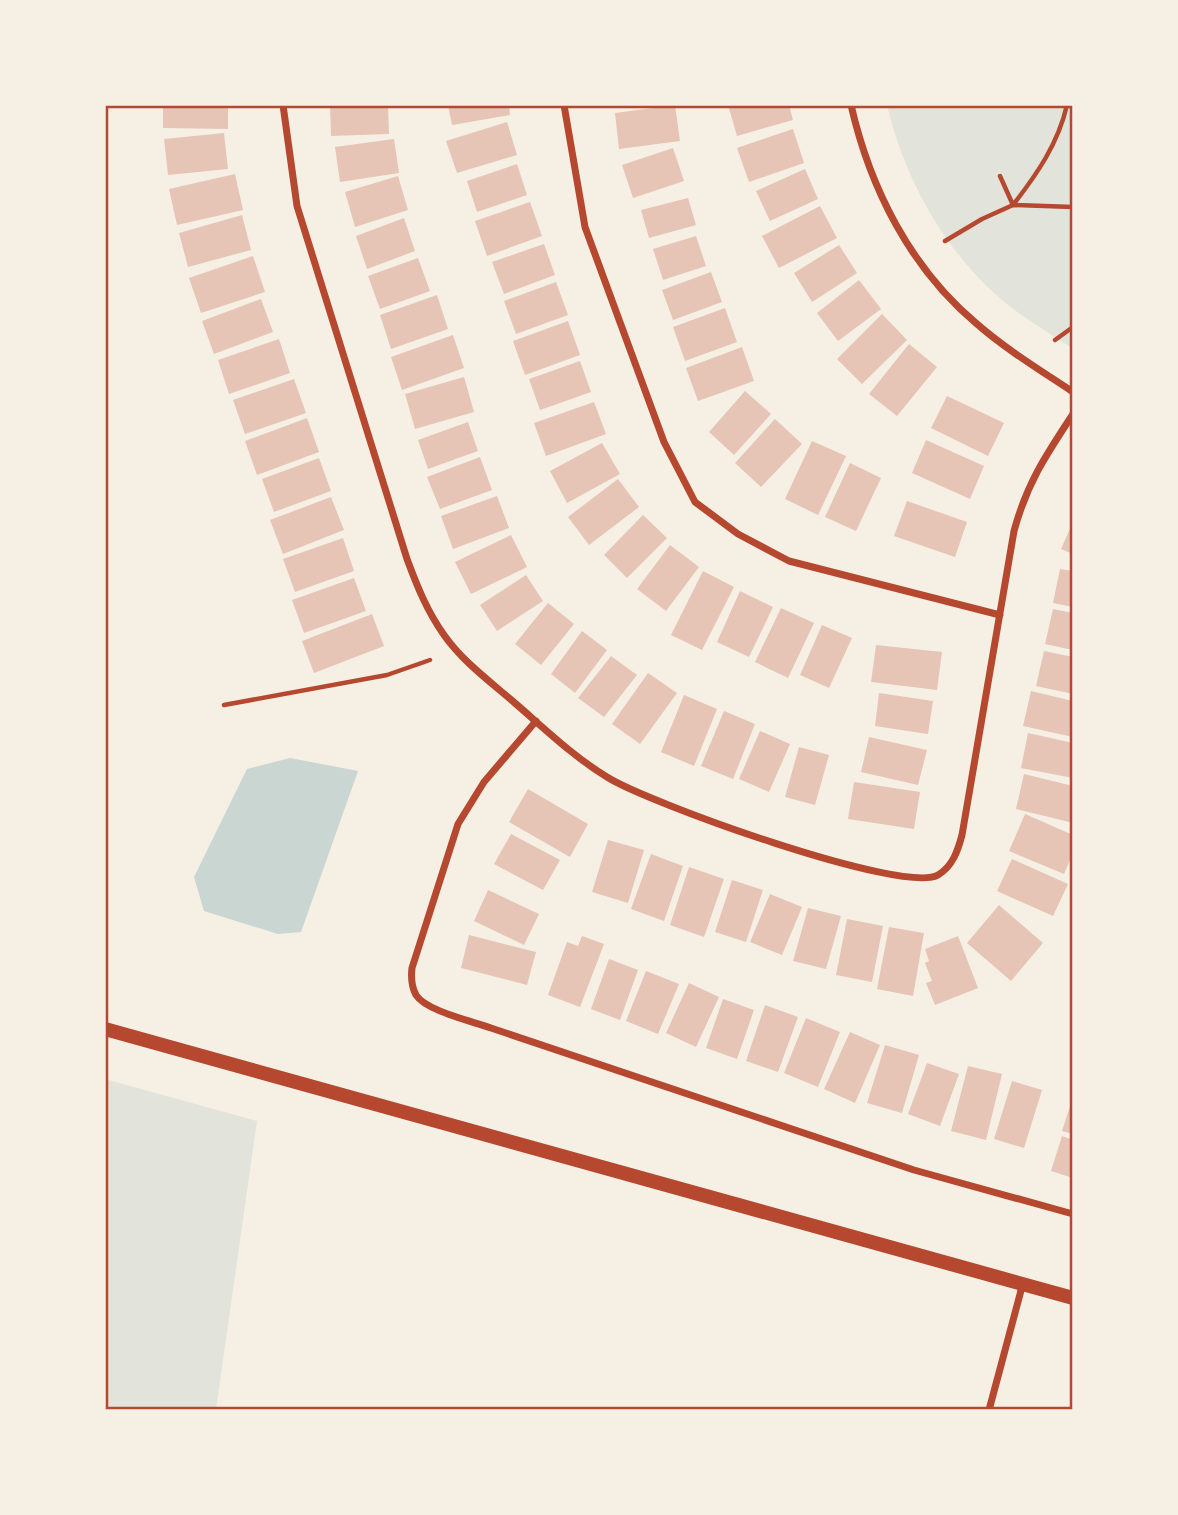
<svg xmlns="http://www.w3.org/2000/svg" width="1178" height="1515" viewBox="0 0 1178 1515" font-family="'PT Sans Narrow',sans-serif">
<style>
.green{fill:#e2e4dc}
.water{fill:#c9d6d2}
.building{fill:#e6c5b7}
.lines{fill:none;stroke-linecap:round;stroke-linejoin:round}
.path{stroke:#b5482f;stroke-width:4.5}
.minor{stroke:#b5482f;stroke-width:7}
.secondary{stroke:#b5482f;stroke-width:14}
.neatline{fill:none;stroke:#b5482f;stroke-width:2.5}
</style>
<rect width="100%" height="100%" fill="#f6efe4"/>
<path class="green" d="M887,105H1073V349C1046,331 1018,315 994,293C940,243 904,176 887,105Z
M105,1079L257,1121L216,1410H105Z"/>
<path class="water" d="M290,758L358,771L301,932L278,934L204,911L194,877L247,769Z"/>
<path class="building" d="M163,105H228V129L163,128Z
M330,105H388L389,134L331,136Z
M448,105H509L510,115L452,125Z
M675,105L680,141L619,149L615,113Z
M728,105H789L793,120L737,136Z
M507,122L517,155L457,173L446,141Z
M793,129L804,163L749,182L737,148Z
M224,133L228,169L168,175L164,139Z
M394,139L399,173L340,182L335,147Z
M673,148L684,181L633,198L622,165Z
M517,164L527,195L477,212L467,181Z
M805,169L818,199L770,221L756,191Z
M235,174L243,210L177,225L169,189Z
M398,176L408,210L355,227L345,192Z
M688,198L696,225L649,238L641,210Z
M530,202L542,236L487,256L475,221Z
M820,206L837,238L779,268L762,236Z
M242,215L251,250L188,267L179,233Z
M404,218L415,251L367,269L356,236Z
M696,236L706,266L663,280L653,249Z
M544,244L555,275L504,294L492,262Z
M839,245L857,273L812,302L794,273Z
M253,256L265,292L201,313L189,278Z
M418,258L430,291L380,309L368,276Z
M711,272L722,302L673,320L662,290Z
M859,280L881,309L838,341L817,313Z
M556,282L568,315L516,334L504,301Z
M437,295L448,329L391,349L380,315Z
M261,299L273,332L214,354L202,321Z
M725,308L737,342L685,361L673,327Z
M882,314L907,340L862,384L837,359Z
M568,321L580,355L525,375L513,341Z
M453,335L464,368L402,390L391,357Z
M279,339L290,373L229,394L218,360Z
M909,344L937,367L897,416L869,394Z
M742,347L754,381L698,401L686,368Z
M580,361L591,392L540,410L529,379Z
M464,377L474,412L415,429L405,394Z
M294,379L306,413L245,434L233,400Z
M745,391L771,414L734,455L709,432Z
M947,396L1004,423L988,456L931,428Z
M594,402L606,434L546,456L534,423Z
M307,418L319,452L257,475L245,441Z
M775,419L802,444L761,487L735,463Z
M468,422L478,451L428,469L418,440Z
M926,440L984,466L970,499L912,473Z
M812,441L846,456L818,515L785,499Z
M602,443L620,474L567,503L550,471Z
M480,457L492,490L440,509L427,477Z
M319,458L331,491L274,512L262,479Z
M850,463L881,478L856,531L825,517Z
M618,479L639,507L589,545L568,517Z
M497,496L509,528L453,549L441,516Z
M331,497L344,530L283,554L270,520Z
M907,501L967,522L955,557L894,536Z
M643,515L667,538L627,578L604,555Z
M1073,522V554L1061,549Z
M511,535L527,567L471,594L455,562Z
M343,538L354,571L295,592L283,559Z
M670,545L699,567L666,611L637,589Z
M1060,569L1073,571V607L1053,603Z
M703,571L734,587L702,650L671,635Z
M526,575L543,601L497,631L480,605Z
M354,578L366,611L304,633L292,600Z
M740,591L773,607L749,657L717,642Z
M548,603L574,624L541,665L515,644Z
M781,608L814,623L788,678L755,662Z
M1053,609L1073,613V650L1045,644Z
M372,614L384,646L314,673L302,641Z
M822,625L852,638L829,688L800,675Z
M582,631L607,650L575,693L551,674Z
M876,645L942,652L937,690L871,682Z
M1044,651L1073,657V694L1036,686Z
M611,656L637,675L604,717L578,698Z
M648,673L677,693L640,744L612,724Z
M1031,691L1073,701V737L1023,726Z
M879,693L933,701L928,734L875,726Z
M684,695L717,709L694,766L661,752Z
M724,711L755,724L733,779L701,766Z
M760,731L790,744L769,792L739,779Z
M1028,733L1073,743V778L1021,768Z
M869,737L927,750L918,785L861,772Z
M799,747L829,755L815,805L785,797Z
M1024,774L1073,786V823L1016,809Z
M854,782L920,792L914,829L848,819Z
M528,789L588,824L570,857L509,822Z
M1025,814L1073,835V853L1064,874L1009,851Z
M511,834L560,860L543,890L494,864Z
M608,840L644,850L628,903L592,892Z
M651,854L683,866L664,921L631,909Z
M1012,859L1068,884L1053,916L997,891Z
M689,867L724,879L704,937L670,925Z
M732,880L763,890L746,942L715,932Z
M488,890L539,914L524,945L474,921Z
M770,894L802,907L782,955L750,942Z
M999,905L1043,943L1011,981L967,943Z
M808,908L841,916L826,969L793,961Z
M847,919L883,926L872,982L836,975Z
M889,927L924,933L913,996L877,989Z
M469,935L536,952L527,985L461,968Z
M582,936L604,944L580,1007L548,995L567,942L578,946Z
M958,936L978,988L935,1005L926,983L932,981L925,963L929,961L925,949Z
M609,959L638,970L620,1020L591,1009Z
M646,971L679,984L658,1034L626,1021Z
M689,983L719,997L696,1047L666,1033Z
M723,999L754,1010L737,1059L706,1048Z
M765,1005L798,1017L778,1072L746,1061Z
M806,1018L840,1032L818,1087L784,1073Z
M850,1032L880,1045L855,1103L824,1089Z
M885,1045L919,1055L902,1113L867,1103Z
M927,1063L959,1074L940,1126L908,1114Z
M968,1066L1002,1074L986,1140L951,1131Z
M1012,1081L1042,1090L1024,1148L994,1139Z
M1073,1097V1134L1062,1131Z
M1062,1136L1073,1140V1178L1051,1171Z"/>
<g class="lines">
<path class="path" d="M1000,176L1013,205C1037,174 1058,144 1067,105
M945,241L982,219L1013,205L1073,207
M1055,340L1073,327
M224,705L387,675L430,660
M105,957V964"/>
<path class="minor" d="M283,105L297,206L407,559C417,586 427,611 444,635C463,662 491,682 516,704C545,729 574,757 607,777C646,802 903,895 938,875C953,866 958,850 962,835L1014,531C1027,483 1046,455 1073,414
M564,105L585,227L664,442L695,502L738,534L789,561L1000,615
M851,105C870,188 910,268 977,324C1007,350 1040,370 1073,392
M536,721L484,782L458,824L412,968C411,977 411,986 416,995C426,1011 472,1021 491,1028L914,1170L1073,1214
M989,1410L1023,1283"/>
<path class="secondary" d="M105,1029L1073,1298"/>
</g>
<rect width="1178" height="1515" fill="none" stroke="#f6efe4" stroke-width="214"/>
<rect x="107" y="107" width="964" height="1301" class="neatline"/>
</svg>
